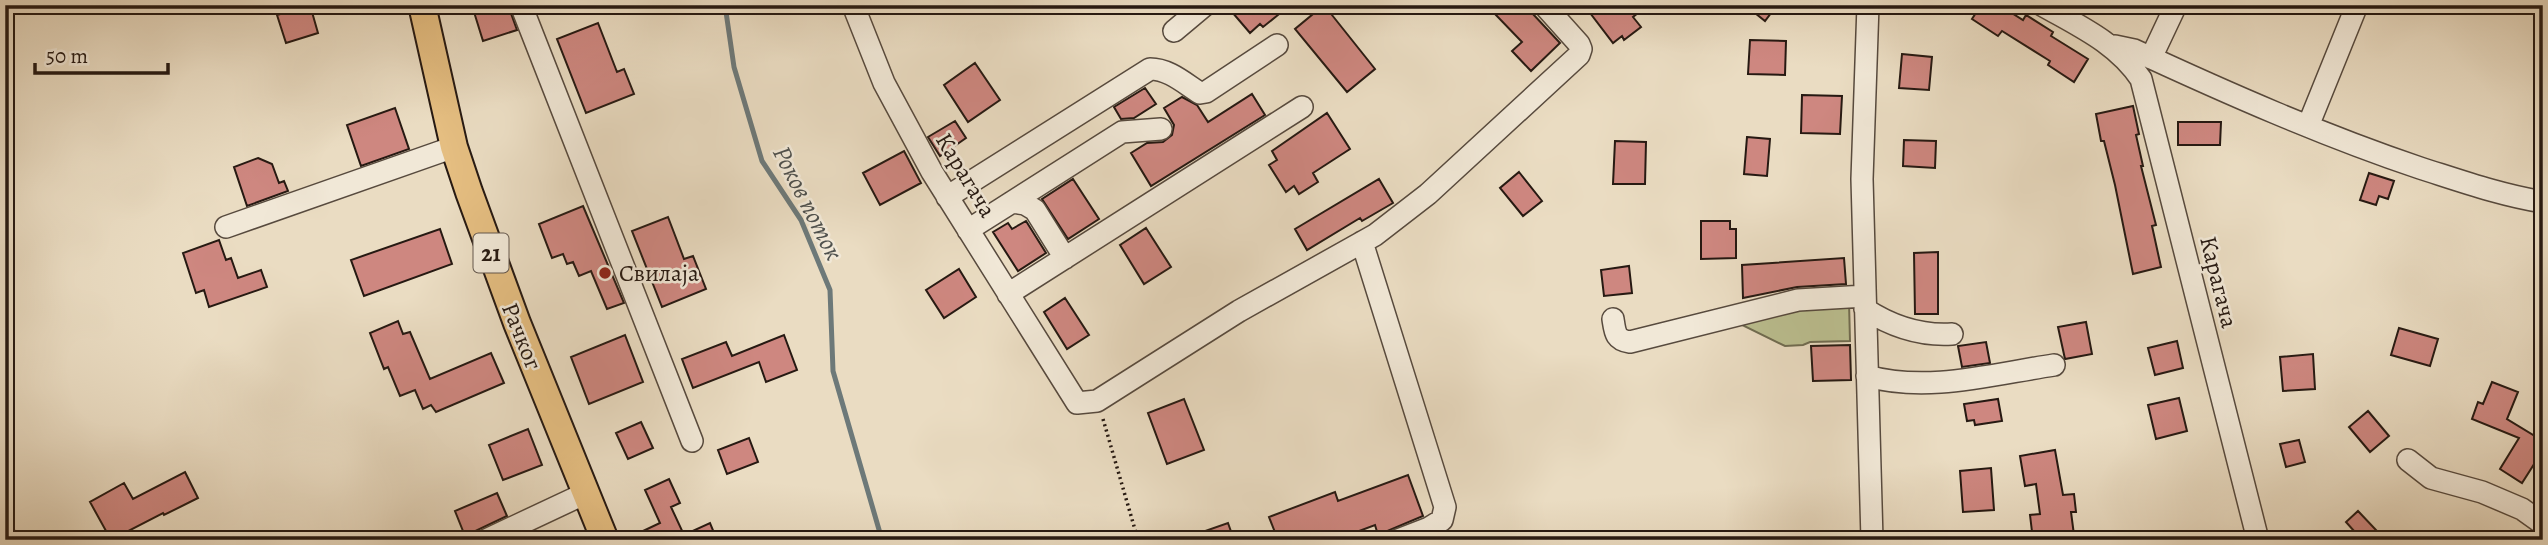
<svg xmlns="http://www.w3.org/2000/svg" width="2548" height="545" viewBox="0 0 2548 545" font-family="Alegreya,serif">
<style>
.green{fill:#bbbf90;stroke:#706c51;stroke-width:2}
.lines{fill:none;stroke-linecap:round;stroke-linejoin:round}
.stream{stroke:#6d7979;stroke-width:5}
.building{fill:#ce8780;stroke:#261912;stroke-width:2}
.minor-casing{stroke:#574a3e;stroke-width:24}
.major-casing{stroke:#261912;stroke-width:30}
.path{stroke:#261912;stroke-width:3.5;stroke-dasharray:2 3.5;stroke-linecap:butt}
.minor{stroke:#f1e8d7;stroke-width:21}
.major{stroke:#e5be81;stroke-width:26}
.poi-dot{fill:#8f2418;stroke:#f1e8d7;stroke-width:2.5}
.labels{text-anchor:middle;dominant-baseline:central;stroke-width:5;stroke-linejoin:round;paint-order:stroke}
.shield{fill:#f1e8d7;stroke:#63574d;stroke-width:2}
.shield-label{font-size:23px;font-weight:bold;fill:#261912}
.street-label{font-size:24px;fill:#261912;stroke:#f1e8d7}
.poi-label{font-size:24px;fill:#261912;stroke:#f1e8d7;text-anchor:start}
.water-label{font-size:26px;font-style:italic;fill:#4f514e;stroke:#f1e8d7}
</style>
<rect width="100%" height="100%" fill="#eadcc2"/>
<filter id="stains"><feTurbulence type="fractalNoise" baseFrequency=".00286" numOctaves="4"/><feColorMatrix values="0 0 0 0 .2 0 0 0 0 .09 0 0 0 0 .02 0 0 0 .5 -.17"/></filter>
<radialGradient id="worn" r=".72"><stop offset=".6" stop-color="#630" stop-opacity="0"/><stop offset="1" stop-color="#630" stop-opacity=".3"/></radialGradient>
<path class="green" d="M1849,302L1850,341L1810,342L1803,345L1785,346L1738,323L1798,304Z"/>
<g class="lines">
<path class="stream" d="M725,5L734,67L762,161L801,220L830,290L833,371L882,540"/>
</g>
<path class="building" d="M310,5L318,33L286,43L277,15Z
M495,5H508L517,30L483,41L474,12Z
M1239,5H1269L1278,15L1263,27L1260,24L1250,33L1232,12Z
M1324,5L1375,69L1347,92L1295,29Z
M1502,5H1531L1532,13L1560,43L1531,71L1512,51L1522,42L1494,13Z
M1584,5H1648L1633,17L1641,27L1624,40L1622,36L1613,43Z
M1745,5H1777L1765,21Z
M1981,5H1999L2023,20L2026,15L2053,32L2051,36L2088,59L2074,82L2048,65L2050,61L2002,31L1998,36L1972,19Z
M598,23L617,72L624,69L634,94L586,113L557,39Z
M1750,40L1786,41L1785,75L1748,74Z
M1902,54L1932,57L1929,90L1899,88Z
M975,63L1000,100L968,122L944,85Z
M1145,88L1156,104L1134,118L1121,119L1114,107Z
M1252,94L1265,115L1151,186L1131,153L1147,143L1163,142L1172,135L1174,125L1164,108L1182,97L1197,105L1208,122Z
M1802,95L1842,96L1840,134L1801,133Z
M2133,106L2139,134L2136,135L2143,166H2141L2156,225L2152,226L2161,267L2133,274L2115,185L2104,141H2101L2096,114Z
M395,108L409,149L361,166L347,125Z
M1327,113L1350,149L1313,173L1318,182L1299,194L1294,186L1286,192L1269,165L1277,160L1272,151Z
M955,121L966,138L940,156L928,137Z
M2178,122H2221L2220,145H2178Z
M1747,137L1770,139L1767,176L1744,174Z
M1904,140L1936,141L1935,168L1903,166Z
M1615,141L1646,142L1645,184H1613Z
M904,151L921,183L880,205L863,173Z
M258,158L272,164L279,183L284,181L288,191L247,206L234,167Z
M1519,172L1542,201L1523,216L1500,188Z
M2369,173L2394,181L2388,199L2379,196L2376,205L2360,200Z
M1073,179L1099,219L1068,239L1042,199Z
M1379,179L1393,203L1362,221L1360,218L1307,250L1295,229Z
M583,206L624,303L607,309L591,271L579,276L573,262L567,264L563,254L552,258L539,224Z
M668,217L684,259L693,256L706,289L662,307L632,231Z
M1026,221L1046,253L1018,271L993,232L1008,223L1012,229Z
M1701,221H1730V229H1736V258L1701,259Z
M1146,228L1171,267L1144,284L1120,245Z
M440,229L452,264L364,296L351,260Z
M219,240L226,260L231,258L238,278L261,270L267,287L209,307L204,290L196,293L183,253Z
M1938,252V314H1915L1914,253Z
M1844,258L1846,284L1797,287L1743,298L1742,265Z
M1629,266L1632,293L1604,296L1601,270Z
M959,269L976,297L944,318L926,290Z
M1065,298L1089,335L1067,349L1044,312Z
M398,321L403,334L410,332L430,379L491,353L504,383L436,412L431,405L423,409L415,390L400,396L388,367L384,369L370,333Z
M2086,322L2092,354L2065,359L2058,327Z
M2399,328L2438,339L2430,366L2391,355Z
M625,335L643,382L589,404L571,357Z
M784,335L797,370L766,382L759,362L693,388L682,359L726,342L732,356Z
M2177,341L2183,368L2155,375L2148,348Z
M1986,342L1990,363L1962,367L1958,346Z
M1850,345L1851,380L1813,381L1811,346Z
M2313,354L2315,389L2283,391L2280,357Z
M2492,382L2518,392L2507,419L2543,441V450L2522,483L2500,469L2519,438L2472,419L2478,402L2483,404Z
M2179,398L2187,431L2156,439L2148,405Z
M1184,399L1204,450L1167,464L1148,413Z
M1998,399L2002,421L1975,425L1974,420L1967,421L1964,404Z
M2368,411L2389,436L2370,452L2349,427Z
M641,422L653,448L628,459L616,433Z
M528,429L542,465L503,480L489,445Z
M749,438L758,462L727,474L718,450Z
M2299,440L2305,462L2286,467L2280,444Z
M2055,450L2063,495L2074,494L2076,512H2071L2074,535L2033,540L2030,515L2040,514L2036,484L2025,486L2020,456Z
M1991,468L1994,510L1963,512L1960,471Z
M185,472L198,498L164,515L163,513L111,540L90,502L124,483L133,499Z
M1408,475L1423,516L1378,535L1375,525L1335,540H1278L1269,517L1335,492L1338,501Z
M669,479L680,503L671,507L684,535L710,523L717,540H624L660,523L645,490Z
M497,493L507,516L465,536L455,511Z
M2358,511L2376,530L2366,540H2362L2346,522Z
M1228,523L1234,540H1186L1185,538Z"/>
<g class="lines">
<defs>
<path id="minor" d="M521,5L692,441
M853,5L884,83L932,172L1077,403L1097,401L1239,311L1375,235L1428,194L1579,55L1581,49L1579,44L1544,5
M1868,5L1862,179L1872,540
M2042,5C2079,26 2117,43 2141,79L2258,540
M1174,31L1205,5
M2115,46L2134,50C2227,93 2322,135 2420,168C2461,181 2500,195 2543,202
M2151,58L2176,5
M2308,126L2357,5
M947,197L1150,69C1169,69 1184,83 1200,93L1206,92L1277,45
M1012,202L1025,204L1035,210L1065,258
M226,227L454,147
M968,230L1122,132L1161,129
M1362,242L1445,507L1442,520L1429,528L1398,540
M1008,294L1302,107
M1865,309C1891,326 1920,336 1952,334
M1613,319C1615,332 1615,340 1630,342L1798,300L1865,296
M1867,376C1928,393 1993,374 2054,365
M2408,460L2431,478L2482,492L2522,509L2543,524
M5,537L9,540
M486,540L586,493"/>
<path id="major" d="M422,5L454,147L469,192L517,323L605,540"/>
</defs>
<use href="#minor" class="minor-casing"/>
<use href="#major" class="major-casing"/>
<path class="path" d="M1103,419L1138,540"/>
<use href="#minor" class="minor"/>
<use href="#major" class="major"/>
</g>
<circle class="poi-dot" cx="605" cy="273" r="7"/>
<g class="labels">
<rect class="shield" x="473.5" y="233.5" width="35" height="39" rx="5"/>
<g class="shield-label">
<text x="491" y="253">21</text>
</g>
<g class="street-label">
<text transform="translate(966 175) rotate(59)">Карагача</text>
<text transform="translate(2219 282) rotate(76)">Карагача</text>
<text transform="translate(522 336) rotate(68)">Рачког</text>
</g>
<g class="poi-label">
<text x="619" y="273">Свилаја</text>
</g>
<g class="water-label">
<text transform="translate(808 203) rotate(63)">Роков поток</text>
</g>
</g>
<rect width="2548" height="545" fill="none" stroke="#eadcc2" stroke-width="28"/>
<rect x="7" y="7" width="2534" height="531" fill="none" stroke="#261912" stroke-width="3.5"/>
<rect x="14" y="14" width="2520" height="517" fill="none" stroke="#261912" stroke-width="2"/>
<path d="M35 63v10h133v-10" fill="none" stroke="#261912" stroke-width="3.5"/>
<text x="46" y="63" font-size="21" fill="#261912" stroke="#f1e8d7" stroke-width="5" paint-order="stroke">50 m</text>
<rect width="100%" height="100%" filter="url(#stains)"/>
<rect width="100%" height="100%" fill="url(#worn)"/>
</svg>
